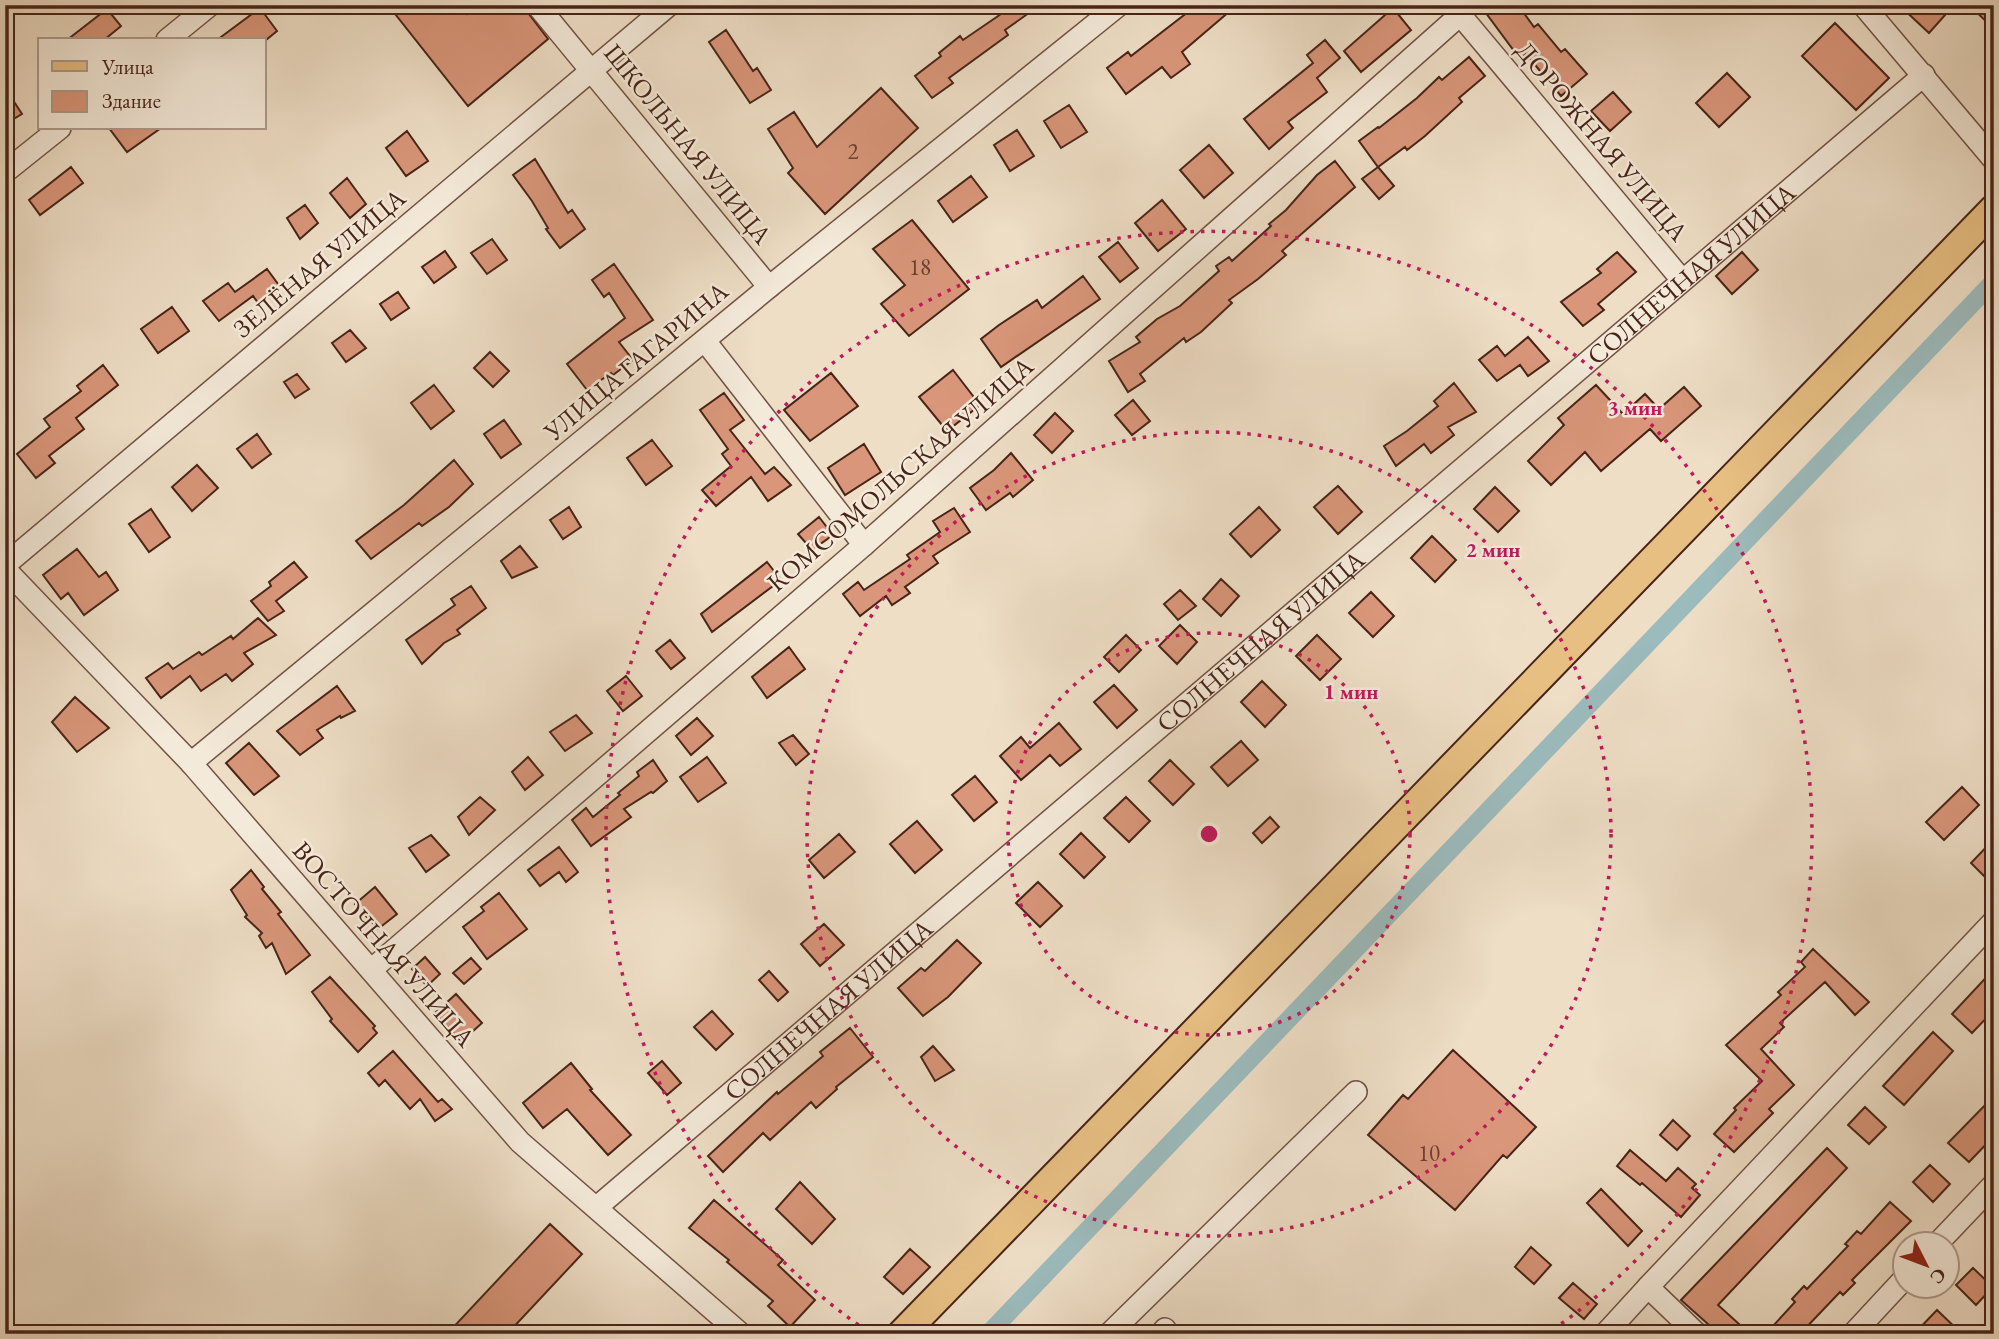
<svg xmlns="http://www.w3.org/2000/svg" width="1999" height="1339" viewBox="0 0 1999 1339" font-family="'EB Garamond',serif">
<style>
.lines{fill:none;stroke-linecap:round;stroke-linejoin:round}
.canal{stroke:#9cbbbd;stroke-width:18}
.building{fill:#d9967a;stroke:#482418;stroke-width:2}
.minor-casing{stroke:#725244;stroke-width:24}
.major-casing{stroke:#482418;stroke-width:32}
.minor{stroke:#f4eada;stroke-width:21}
.major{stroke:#e7bf83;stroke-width:28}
.ring{fill:none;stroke:#c2185b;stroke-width:3.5;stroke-dasharray:3.5 7}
.labels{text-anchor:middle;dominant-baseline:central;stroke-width:5;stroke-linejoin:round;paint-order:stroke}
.number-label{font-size:23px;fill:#6c4030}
.street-label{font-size:26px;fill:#482418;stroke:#f4eada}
.centre{fill:#c2185b;stroke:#f4eada;stroke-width:3.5}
.ring-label{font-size:21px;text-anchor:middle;font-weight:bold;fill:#c2185b;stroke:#f4eada;stroke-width:5;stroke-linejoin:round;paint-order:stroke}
</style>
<rect width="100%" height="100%" fill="#eedec6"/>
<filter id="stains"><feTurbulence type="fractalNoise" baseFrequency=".00286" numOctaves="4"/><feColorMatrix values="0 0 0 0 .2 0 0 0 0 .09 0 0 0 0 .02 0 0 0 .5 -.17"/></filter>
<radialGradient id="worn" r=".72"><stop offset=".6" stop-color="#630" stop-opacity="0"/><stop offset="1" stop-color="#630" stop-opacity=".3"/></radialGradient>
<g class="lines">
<path class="canal" d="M988,1334L1994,281"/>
</g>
<path class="building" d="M388,5H460L467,14L478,5H522L548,39L468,106Z
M995,5H1019L1026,15L1005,30L1008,35L949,78L953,83L932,98L915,76L941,56L939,53L960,36L963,40L1001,14Z
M1197,5H1237L1182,52L1190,64L1171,78L1162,67L1126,94L1107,68L1128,52L1131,56Z
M1480,5H1518L1534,27L1538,24L1561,52L1565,49L1587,74L1561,96L1526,54L1520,59Z
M1899,5H1954L1929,33Z
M1969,5H1994V29Z
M260,8L277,31L266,40H217Z
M1393,8L1411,30L1361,72L1344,51Z
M107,9L121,26L104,40H67Z
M1835,23L1889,78L1856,110L1802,56Z
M726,30L753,71L757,68L771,90L750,103L709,42Z
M1325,40L1340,58L1317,78L1327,92L1288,122L1293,128L1269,149L1244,119L1313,63L1307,55Z
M1469,57L1485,76L1459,98L1462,102L1425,136L1407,150L1405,147L1378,167L1359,141L1378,127L1379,128L1417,98L1439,77L1442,80Z
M1727,73L1750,97L1719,127L1696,103Z
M5,88L22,114L5,124Z
M881,88L918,128L825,214L788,173L793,168L768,129L794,112L817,147Z
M1613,92L1631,112L1610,131L1591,111Z
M1069,105L1087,132L1061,148L1044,121Z
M109,128H161L127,152Z
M1017,130L1034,156L1010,171L994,145Z
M407,131L428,161L406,176L386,148Z
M1209,145L1233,173L1204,198L1180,170Z
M535,159L568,213L572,210L585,229L560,248L546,229L548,228L532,201L513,175Z
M1335,161L1355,187L1282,251L1286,255L1258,279L1229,300L1232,303L1201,332L1186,342L1184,338L1140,374L1145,381L1128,392L1109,361L1140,342L1136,337L1157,319L1180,306L1219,271L1216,266L1229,257L1232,261L1271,226L1269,224L1286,210L1317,175Z
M71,167L83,183L40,215L29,200Z
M1378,167L1394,186L1379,199L1362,179Z
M971,176L987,197L953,222L938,201Z
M347,178L366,204L350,218L330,193Z
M1162,200L1186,229L1158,251L1135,223Z
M305,205L318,223L300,239L287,218Z
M912,220L969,289L909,336L881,304L905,285L873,249Z
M492,239L507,260L487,274L471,253Z
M1118,242L1138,268L1120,282L1099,257Z
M445,251L456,267L434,283L422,267Z
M1617,252L1636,272L1598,304L1604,310L1583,326L1561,302L1601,273L1597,269Z
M1742,252L1758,270L1732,294L1716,276Z
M614,264L653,320L619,342L633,360L613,375L611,373L587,390L567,364L625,318L609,293L604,297L592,280Z
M267,269L281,288L259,304L253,296L219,321L203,301L228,283L235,292Z
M1083,276L1100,299L1001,367L981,339L999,325L1037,300L1042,308Z
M398,292L409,308L391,320L380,304Z
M172,307L189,331L158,353L141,329Z
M350,330L366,348L346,362L332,343Z
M1528,337L1549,361L1528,376L1520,365L1497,381L1479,360L1497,346L1505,356Z
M490,352L509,371L493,387L474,368Z
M103,365L118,385L76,418L84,429L49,456L55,463L36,478L17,454L50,427L44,419L81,391L77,386Z
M953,370L980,405L947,431L919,397Z
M831,373L858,406L810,441L784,410Z
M297,374L309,389L295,398L284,382Z
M1454,383L1476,412L1448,427L1454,435L1431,453L1424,444L1396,466L1384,446L1407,431L1438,406L1434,401Z
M434,385L454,411L431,429L411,403Z
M1596,385L1623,414L1645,394L1659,409L1684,387L1701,406L1661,441L1650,429L1601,471L1585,452L1551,485L1528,461L1564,425L1558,418Z
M724,393L744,420L730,430L765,474L774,467L791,485L768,501L751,477L716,506L702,490L731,466L722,454L728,449L700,410Z
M1133,400L1150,421L1132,435L1115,415Z
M1055,413L1073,431L1052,453L1034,435Z
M504,420L521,444L501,458L484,434Z
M257,434L271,454L252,468L237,449Z
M652,440L672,466L646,485L627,458Z
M864,444L881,472L845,495L828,468Z
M1011,453L1033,480L1013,497L1010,493L986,510L970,488L994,470Z
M454,460L473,484L449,507L422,526L419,523L371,559L356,541L404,505Z
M197,465L218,488L192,511L172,487Z
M1338,486L1362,512L1338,534L1314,507Z
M1495,487L1519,511L1498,532L1474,509Z
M569,507L581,527L563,539L550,520Z
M1259,507L1280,530L1251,557L1230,534Z
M954,508L970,532L933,556L938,563L905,587L910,593L892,605L886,596L860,616L843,594L858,582L864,590L910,559L907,555L940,532L933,521Z
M151,509L170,537L149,552L129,524Z
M819,517L833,535L812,550L798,534Z
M1432,536L1456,560L1435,582L1411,558Z
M520,546L537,567L512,578L501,561Z
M77,549L99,577L106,572L118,590L84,615L68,593L61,599L43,575Z
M294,562L307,577L276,601L284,611L268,621L251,601L271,586L269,582Z
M767,562L781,580L712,632L701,614Z
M1221,579L1239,596L1221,616L1203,599Z
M471,586L486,608L457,630L460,634L444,643L422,664L406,640L455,605L451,599Z
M1180,590L1196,606L1178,620L1164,604Z
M1371,592L1394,616L1373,637L1349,613Z
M258,618L276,635L244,653L253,664L232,681L226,674L201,691L190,676L161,698L146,678L168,663L173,669L199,652L202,655L231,636L233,639Z
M1180,625L1197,642L1177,664L1159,646Z
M1126,635L1141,650L1119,672L1104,657Z
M1317,635L1341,659L1320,680L1296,656Z
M670,640L685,658L671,669L656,651Z
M789,647L805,669L767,698L752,677Z
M626,676L642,696L623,711L607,691Z
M1262,681L1286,705L1265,727L1241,702Z
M1114,685L1137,710L1117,728L1094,702Z
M337,686L355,711L341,718L340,716L317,730L323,738L300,755L277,731Z
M75,697L109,728L77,752L52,722Z
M576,715L592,733L565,751L550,732Z
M697,718L713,736L691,755L676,736Z
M1059,723L1081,749L1060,766L1050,755L1021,780L1000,756L1021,737L1030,748Z
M793,735L809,754L796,765L779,743Z
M1241,741L1258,760L1228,786L1211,767Z
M249,743L279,776L254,795L226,763Z
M528,757L543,775L525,790L512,772Z
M707,757L726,783L698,802L680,777Z
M653,760L667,781L653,793L651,792L624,809L631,817L591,846L572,820L586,808L593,817L620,795L618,793L639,776L637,772Z
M1170,760L1194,784L1173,805L1149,781Z
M975,776L997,802L974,821L952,795Z
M1962,787L1979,805L1944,840L1926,822Z
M480,797L495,810L469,835L458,817Z
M1126,797L1150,821L1129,842L1104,818Z
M1270,817L1279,827L1262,843L1253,833Z
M917,821L942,850L915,873L890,844Z
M1081,833L1105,857L1084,878L1060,854Z
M839,834L855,852L824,878L809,860Z
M431,835L449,855L426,872L409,848Z
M1994,839V886L1971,863Z
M559,847L578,872L566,882L559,872L540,886L528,870Z
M251,870L264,887L262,889L281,912L278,914L310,955L286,974L272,943L266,948L259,936L262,933L245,917L247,915L231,890Z
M1038,882L1062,906L1040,927L1016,903Z
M375,887L397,914L378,929L355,904Z
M499,893L527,929L487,959L463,927L484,911L481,907Z
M824,924L844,945L820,966L801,944Z
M957,940L981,963L948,997L923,1016L898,988L921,968L925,971Z
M1813,949L1869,1002L1855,1015L1825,982L1780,1023L1784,1027L1761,1049L1794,1085L1769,1109L1773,1113L1734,1152L1714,1134L1736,1110L1734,1108L1762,1081L1726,1045L1781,995L1778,992L1805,967L1801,962Z
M425,957L440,974L427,986L412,969Z
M471,958L481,969L464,984L453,973Z
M1994,969V1010L1972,1033L1952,1014Z
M769,971L788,992L778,1001L759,980Z
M330,977L375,1026L373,1028L377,1033L358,1052L330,1021L332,1019L312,992Z
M456,994L482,1023L461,1042L435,1013Z
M712,1011L733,1034L716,1050L694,1027Z
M850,1028L873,1057L836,1087L837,1089L816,1108L811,1102L770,1140L763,1133L723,1172L708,1156L777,1092L778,1094L823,1056L820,1052Z
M1933,1032L1953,1051L1904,1105L1883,1086Z
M933,1046L954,1070L935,1081L921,1057Z
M1453,1050L1536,1127L1507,1158L1503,1155L1455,1210L1368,1135L1403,1095L1408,1099Z
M393,1051L438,1102L442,1099L452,1109L435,1121L420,1099L410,1109L385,1080L379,1086L368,1073Z
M662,1061L681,1083L667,1095L648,1073Z
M571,1063L592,1089L590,1090L631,1135L608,1155L567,1109L543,1128L523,1103Z
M1994,1096V1136L1969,1162L1948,1143Z
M1865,1107L1886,1127L1869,1144L1848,1125Z
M1673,1120L1690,1136L1677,1150L1660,1135Z
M1827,1148L1847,1168L1718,1305L1750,1334H1719L1681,1300Z
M1630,1150L1666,1181L1678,1168L1696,1184L1692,1188L1700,1195L1681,1217L1642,1183L1640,1185L1617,1166Z
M1930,1165L1950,1184L1933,1202L1913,1182Z
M800,1182L835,1219L812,1244L776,1209Z
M1601,1189L1642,1231L1628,1246L1587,1203Z
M714,1200L783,1260L778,1265L815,1300L790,1327L768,1306L773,1301L727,1262L729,1260L689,1228Z
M1890,1202L1911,1221L1852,1280L1855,1283L1843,1295L1840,1292L1800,1334H1781L1773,1326L1795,1302L1792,1299L1804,1286L1807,1289L1848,1246L1845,1244L1857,1231L1861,1234Z
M550,1224L582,1254L507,1334H447Z
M1531,1247L1551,1265L1534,1284L1515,1267Z
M910,1249L930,1267L903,1294L884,1277Z
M1973,1268L1993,1287L1976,1305L1956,1285Z
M1573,1283L1597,1304L1584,1319L1559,1298Z
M1937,1310L1962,1334H1914Z"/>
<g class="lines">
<defs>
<g id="minor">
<path d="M537,5L769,287"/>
<path d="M1452,5L1682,280"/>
<path d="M1863,5L1994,160"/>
<path d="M167,40L210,5"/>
<path d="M5,172L60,128"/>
<path d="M705,341L864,545"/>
<path d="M5,565L669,5"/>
<path d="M5,569L191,763L520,1142L741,1334"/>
<path d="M191,763L769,287L1119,5"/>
<path d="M371,970L864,545L1460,15"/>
<path id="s1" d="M597,1207L1924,75"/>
<path d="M1937,1244L1994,1184"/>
<path d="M1109,1334L1356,1092"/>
<path d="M1161,1334L1165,1329"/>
<path d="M1605,1334L1648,1287"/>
<path d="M1697,1334L1648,1287L1994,921"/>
<path d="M1853,1334L1904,1279"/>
</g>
<path id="major" d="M902,1334L1994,209"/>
</defs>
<use href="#minor" class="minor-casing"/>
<use href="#major" class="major-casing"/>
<use href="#minor" class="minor"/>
<use href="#major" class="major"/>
</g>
<g class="ring">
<circle cx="1209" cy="834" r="201"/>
<circle cx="1209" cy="834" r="402"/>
<path d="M867 1331A603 603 0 1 1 1551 1331"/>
</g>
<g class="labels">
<g class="number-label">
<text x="853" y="151">2</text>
<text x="920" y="267">18</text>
<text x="1429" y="1153">10</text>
</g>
<g class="street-label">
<text transform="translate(1602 141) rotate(50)">ДОРОЖНАЯ УЛИЦА</text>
<text transform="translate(688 144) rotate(51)">ШКОЛЬНАЯ УЛИЦА</text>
<text transform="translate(319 263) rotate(-40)">ЗЕЛЁНАЯ УЛИЦА</text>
<text stroke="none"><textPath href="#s1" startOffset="1438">СОЛНЕЧНАЯ УЛИЦА</textPath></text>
<text transform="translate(636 361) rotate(-40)">УЛИЦА ГАГАРИНА</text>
<text transform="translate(900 474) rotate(-41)">КОМСОМОЛЬСКАЯ УЛИЦА</text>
<text stroke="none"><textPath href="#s1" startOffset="872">СОЛНЕЧНАЯ УЛИЦА</textPath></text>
<text transform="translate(384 944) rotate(49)">ВОСТОЧНАЯ УЛИЦА</text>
<text stroke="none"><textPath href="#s1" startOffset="304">СОЛНЕЧНАЯ УЛИЦА</textPath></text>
</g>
</g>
<circle cx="1209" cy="834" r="10" class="centre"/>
<g class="ring-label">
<text x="1635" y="415">3 мин</text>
<text x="1493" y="557">2 мин</text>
<text x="1351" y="699">1 мин</text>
</g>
<rect width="1999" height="1339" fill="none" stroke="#eedec6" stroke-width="28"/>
<rect x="7" y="7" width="1985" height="1325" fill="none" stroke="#482418" stroke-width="3.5"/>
<rect x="14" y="14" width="1971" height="1311" fill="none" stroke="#482418" stroke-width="2"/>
<rect x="38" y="38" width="228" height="91" fill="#f4eada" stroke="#af9b8c" stroke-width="2"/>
<rect x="52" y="61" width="35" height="10" fill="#e7bf83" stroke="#af9b8c" stroke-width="2"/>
<text x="102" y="74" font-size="21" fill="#482418">Улица</text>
<rect x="52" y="91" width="35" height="21" fill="#d9967a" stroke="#af9b8c" stroke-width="2"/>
<text x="102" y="108" font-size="21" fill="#482418">Здание</text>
<g transform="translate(1926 1265) rotate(132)"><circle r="33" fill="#f4eada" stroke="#af9b8c" stroke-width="2"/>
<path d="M0-5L12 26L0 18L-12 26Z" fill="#8f2418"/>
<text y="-10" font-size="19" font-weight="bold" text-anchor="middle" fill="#482418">С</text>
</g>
<rect width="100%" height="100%" filter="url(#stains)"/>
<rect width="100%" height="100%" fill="url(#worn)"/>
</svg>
